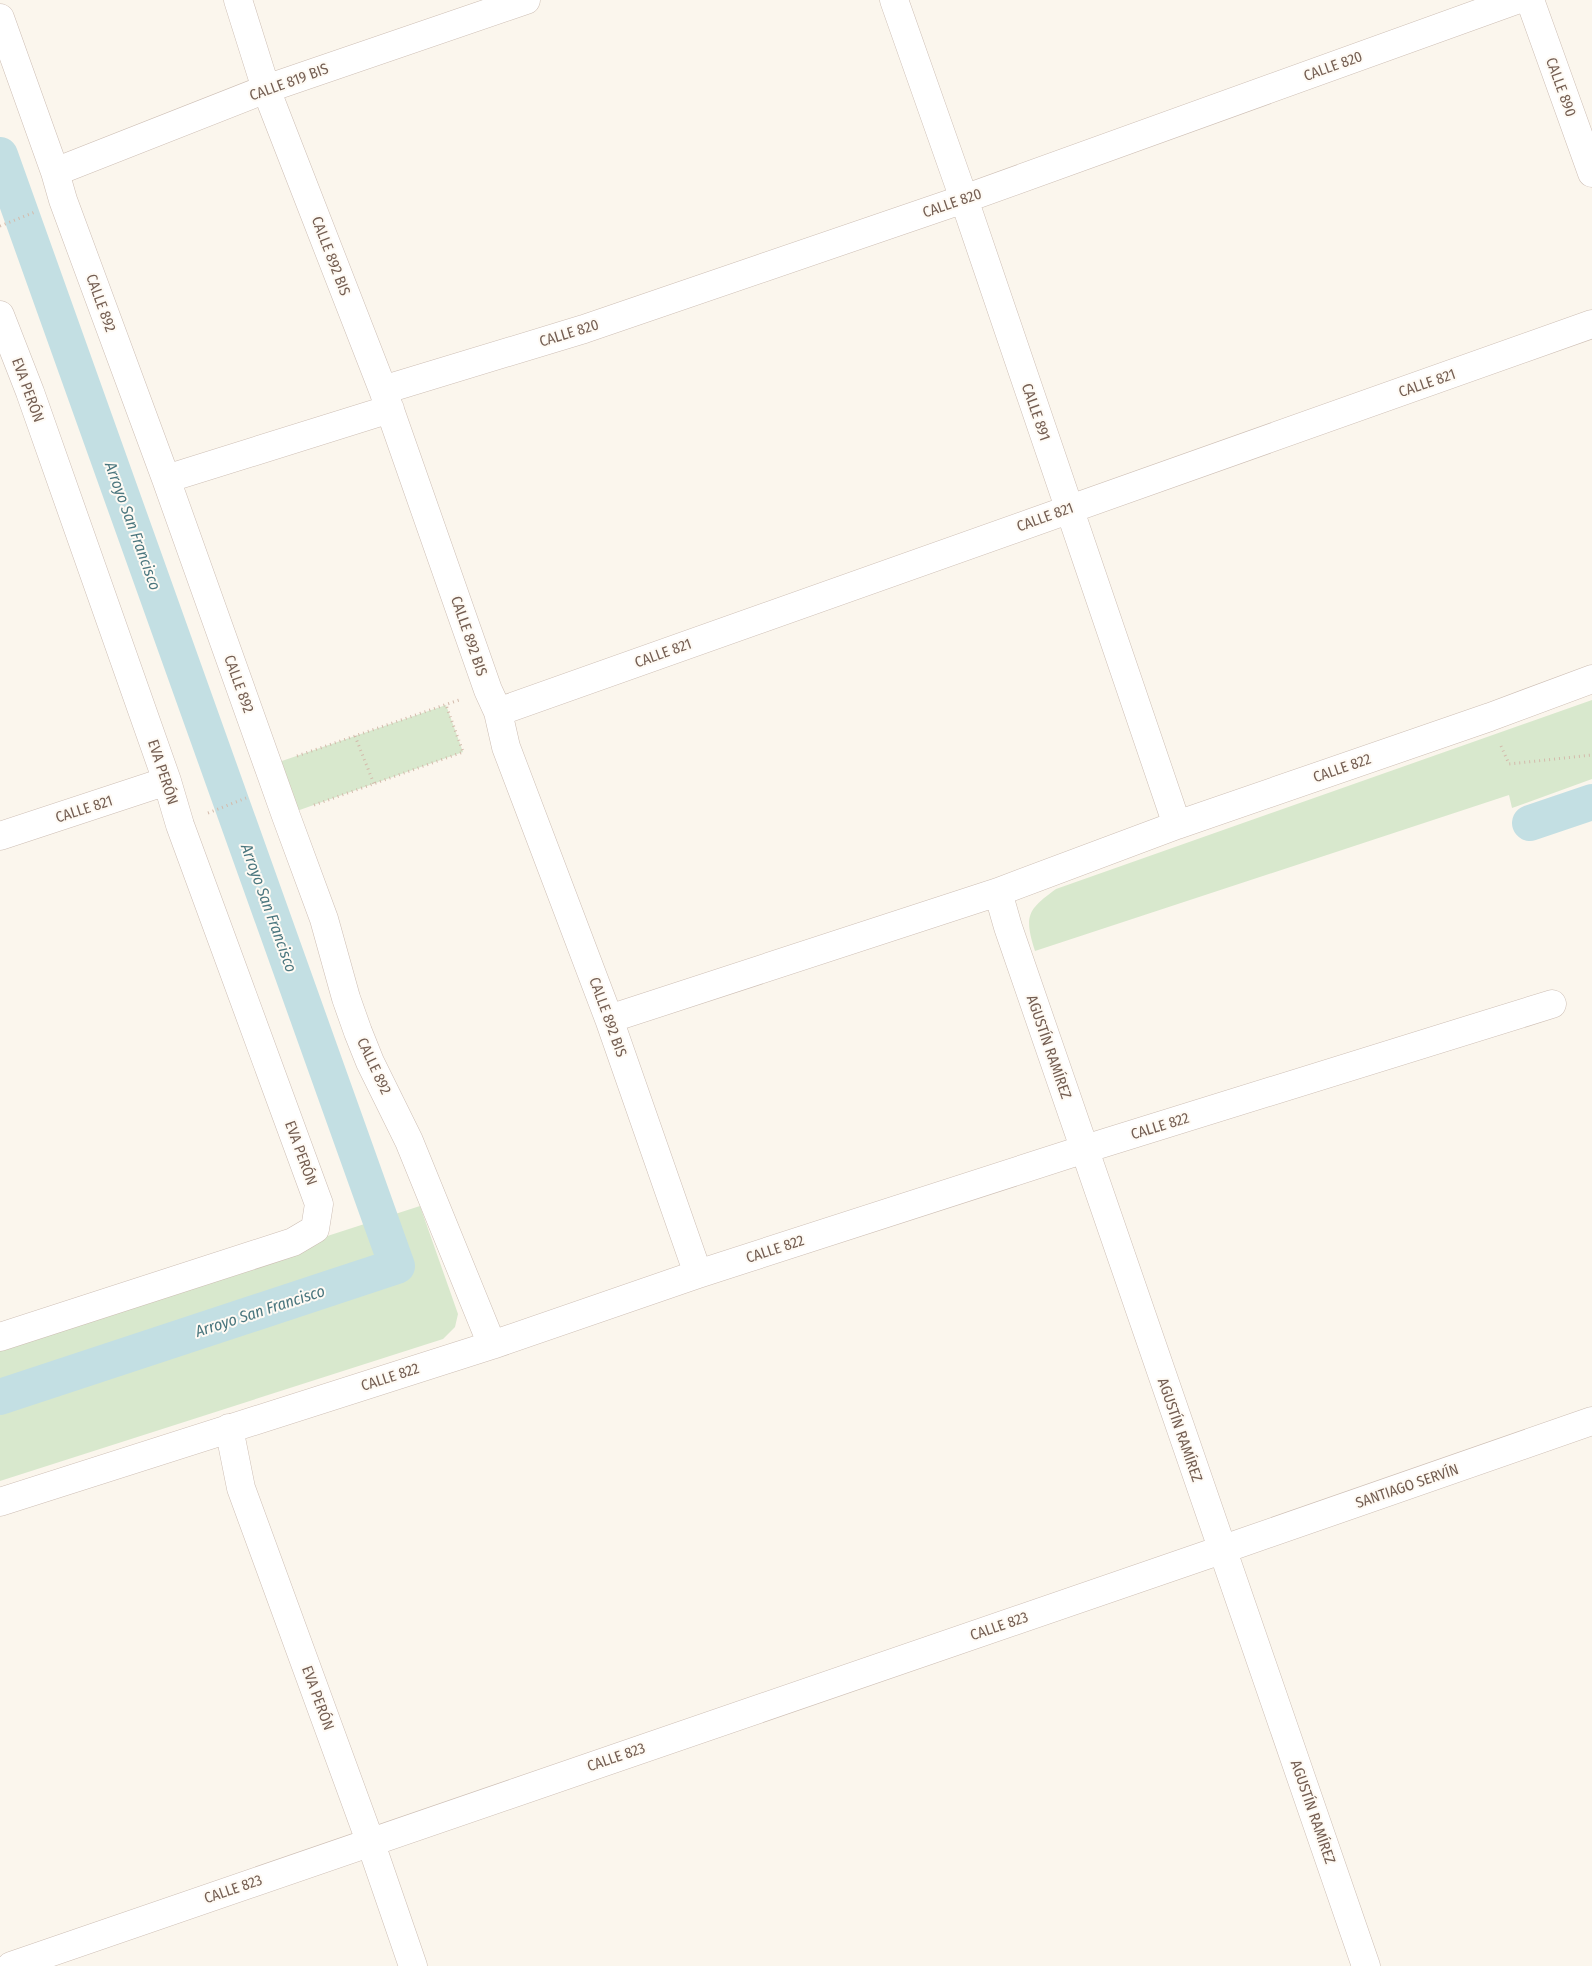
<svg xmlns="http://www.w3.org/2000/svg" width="1592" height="1966" viewBox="0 0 1592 1966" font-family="'Fira Sans Condensed',sans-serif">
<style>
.green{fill:#d8e8cd}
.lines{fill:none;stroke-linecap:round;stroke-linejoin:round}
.canal{stroke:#c3dfe3;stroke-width:36}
.minor-casing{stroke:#cdbeb4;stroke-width:29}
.path{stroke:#d3baab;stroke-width:3;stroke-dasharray:1 4;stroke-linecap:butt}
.minor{stroke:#fff;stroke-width:28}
.labels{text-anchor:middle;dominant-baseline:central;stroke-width:4;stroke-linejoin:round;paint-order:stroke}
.street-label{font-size:15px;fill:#745e52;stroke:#fefaf4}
.water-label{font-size:16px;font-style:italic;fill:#4a767e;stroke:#fefaf4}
</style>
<rect width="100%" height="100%" fill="#fbf6ed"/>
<path class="green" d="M1592,700V779L1512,808L1509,795L1035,951C1024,916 1027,910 1056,889Z
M446,705L463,752L294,812L276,763Z
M420,1206L458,1314L455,1327L443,1339L0,1481V1342Z"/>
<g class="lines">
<path class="canal" d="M0,155L397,1266L0,1397
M1530,823L1592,802"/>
<defs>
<path id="minor" d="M238,0L266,89L383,390L488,690L498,712L506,747L609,1019L698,1274
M894,0L964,199L1177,825
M1530,0L1592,173
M0,18L55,172L63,200L166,479L286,816L324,919L346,998L358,1032L370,1062L409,1141L492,1345
M55,172L266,89L526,0
M0,315L30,392L167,781L180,825L319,1204L315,1229L293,1242L0,1337
M383,390L584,329L964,199L1516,0
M166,479L390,409
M498,712L1592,324
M0,836L167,781
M998,892L1008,927L1366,1966
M609,1019L998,892L1177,825L1490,717L1592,679
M229,1428L241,1488L370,1841L413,1966
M0,1502L492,1345L698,1274L1085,1149L1552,1004
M11,1966L1221,1550L1592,1421"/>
</defs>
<use href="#minor" class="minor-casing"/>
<path class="path" d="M0,226L35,212
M355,736L374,784
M1501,746L1509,764L1592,755
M297,756L459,700
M314,805L463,752L446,705
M208,813L246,798"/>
<use href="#minor" class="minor"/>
</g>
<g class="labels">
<g class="street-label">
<text transform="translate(1333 66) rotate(-20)">CALLE 820</text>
<text transform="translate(289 82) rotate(-20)">CALLE 819 BIS</text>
<text transform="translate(1561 87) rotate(70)">CALLE 890</text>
<text transform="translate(952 203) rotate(-19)">CALLE 820</text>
<text transform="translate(331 256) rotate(69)">CALLE 892 BIS</text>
<text transform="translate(101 303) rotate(70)">CALLE 892</text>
<text transform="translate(569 333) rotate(-17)">CALLE 820</text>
<text transform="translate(1427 383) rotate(-19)">CALLE 821</text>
<text transform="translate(28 390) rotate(70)">EVA PERÓN</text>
<text transform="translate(1036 412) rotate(71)">CALLE 891</text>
<text transform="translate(1045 517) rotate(-20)">CALLE 821</text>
<text transform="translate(469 636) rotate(71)">CALLE 892 BIS</text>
<text transform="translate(663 653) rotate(-20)">CALLE 821</text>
<text transform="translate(239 684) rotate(70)">CALLE 892</text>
<text transform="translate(1342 768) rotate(-19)">CALLE 822</text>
<text transform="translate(163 772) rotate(72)">EVA PERÓN</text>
<text transform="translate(84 809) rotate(-18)">CALLE 821</text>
<text transform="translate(608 1017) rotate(70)">CALLE 892 BIS</text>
<text transform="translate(1049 1047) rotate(71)">AGUSTÍN RAMÍREZ</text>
<text transform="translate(374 1066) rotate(65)">CALLE 892</text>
<text transform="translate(1160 1126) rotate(-17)">CALLE 822</text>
<text transform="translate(301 1153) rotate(70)">EVA PERÓN</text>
<text transform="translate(775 1249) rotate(-18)">CALLE 822</text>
<text transform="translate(390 1377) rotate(-18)">CALLE 822</text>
<text transform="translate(1180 1430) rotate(71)">AGUSTÍN RAMÍREZ</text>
<text transform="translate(1407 1486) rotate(-19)">SANTIAGO SERVÍN</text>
<text transform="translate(999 1626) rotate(-19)">CALLE 823</text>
<text transform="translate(318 1698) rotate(70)">EVA PERÓN</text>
<text transform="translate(616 1757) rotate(-19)">CALLE 823</text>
<text transform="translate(1313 1812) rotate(71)">AGUSTÍN RAMÍREZ</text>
<text transform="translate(233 1889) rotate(-19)">CALLE 823</text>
</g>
<g class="water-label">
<text transform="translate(133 526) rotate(70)">Arroyo San Francisco</text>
<text transform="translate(269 908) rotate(70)">Arroyo San Francisco</text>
<text transform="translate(260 1311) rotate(-18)">Arroyo San Francisco</text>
</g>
</g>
</svg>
